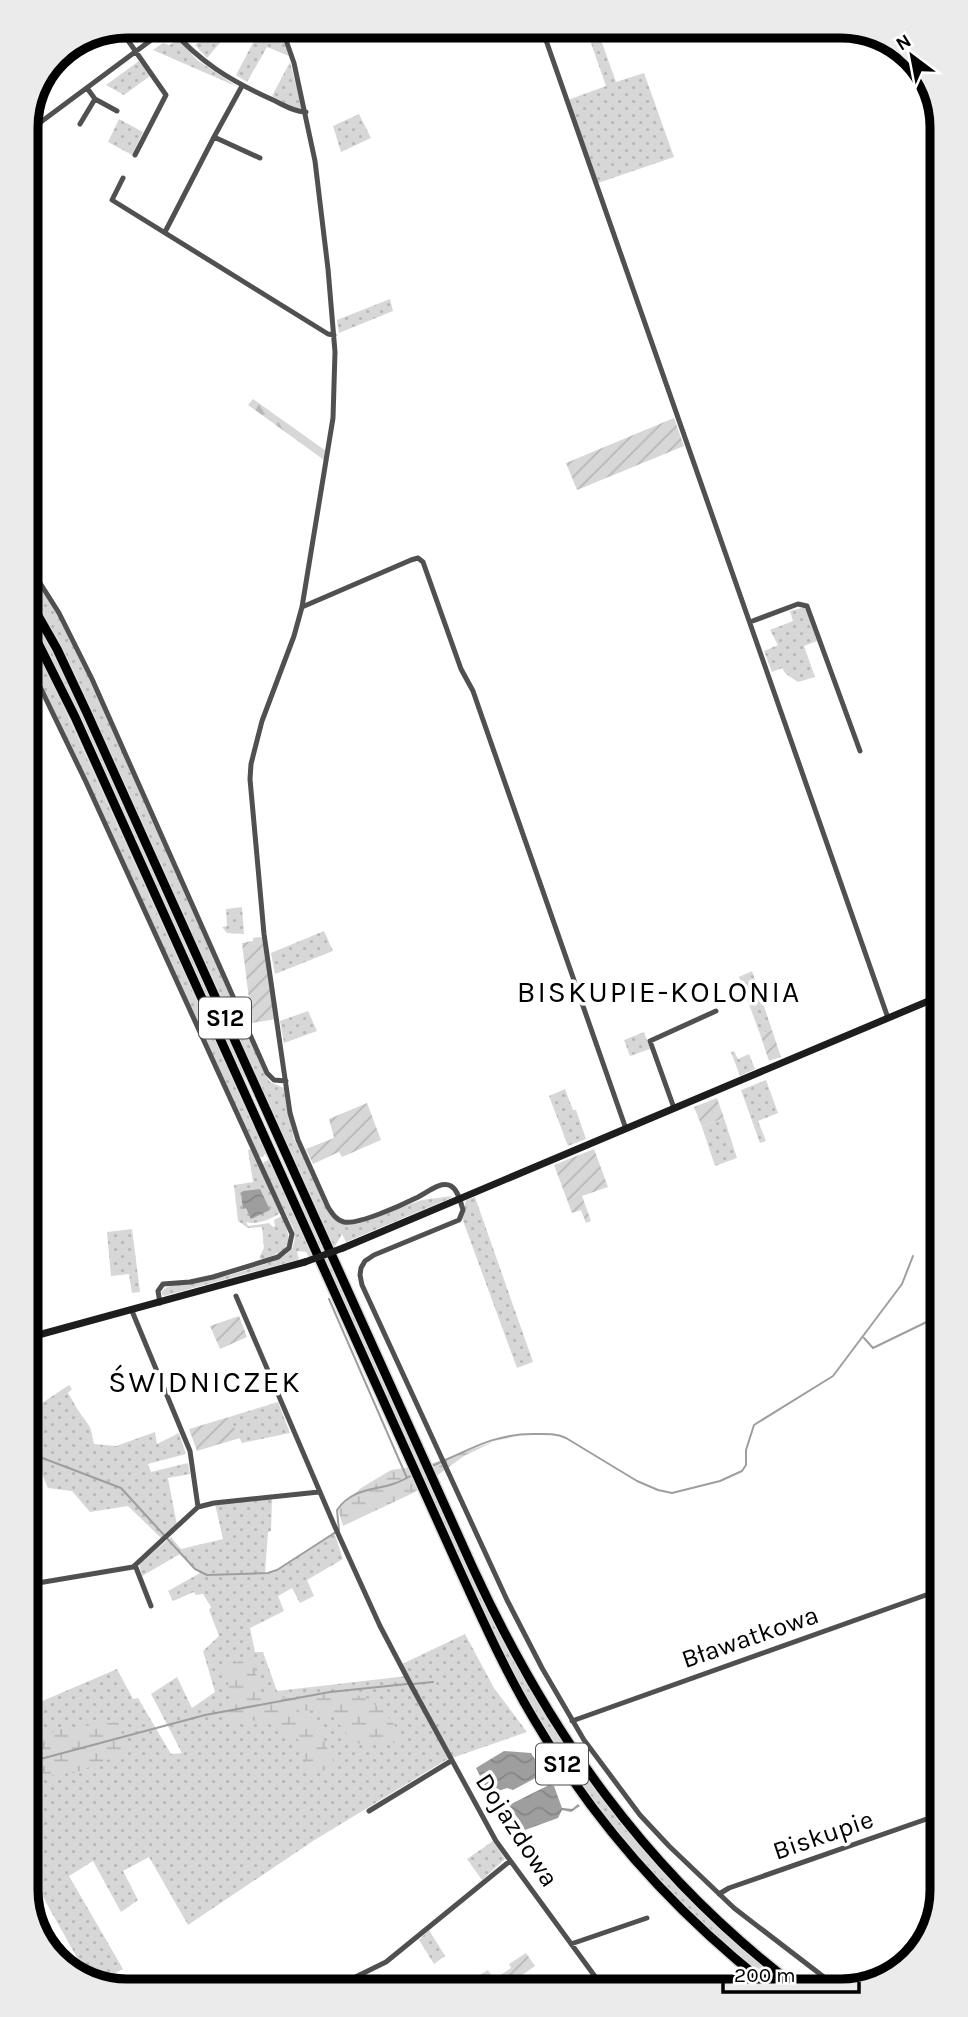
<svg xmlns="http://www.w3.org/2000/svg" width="968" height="2017" viewBox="0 0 968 2017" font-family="Karla,sans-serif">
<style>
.grass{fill:url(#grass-dots)}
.forest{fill:url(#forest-firs)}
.wetland{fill:url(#wetland-marsh)}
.garden{fill:url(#garden-furrows)}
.water{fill:url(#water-waves)}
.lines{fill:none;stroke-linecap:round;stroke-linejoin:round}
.stream{stroke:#9e9e9e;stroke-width:2}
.highway-casing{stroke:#dbdbdb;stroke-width:12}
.street{stroke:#505050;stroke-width:5}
.secondary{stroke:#1d1d1d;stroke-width:7}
.highway{stroke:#000;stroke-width:9}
.secondary-bridge{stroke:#1d1d1d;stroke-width:7}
.labels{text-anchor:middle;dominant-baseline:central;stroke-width:7;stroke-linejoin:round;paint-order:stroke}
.shield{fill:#fff;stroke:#4c4c4c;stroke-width:2}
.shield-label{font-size:24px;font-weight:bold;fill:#000}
.street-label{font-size:26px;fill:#000;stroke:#fff}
.quarter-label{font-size:30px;letter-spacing:2px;fill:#000;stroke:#fff}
.rim{fill:none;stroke:#000;stroke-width:9}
</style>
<defs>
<pattern id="grass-dots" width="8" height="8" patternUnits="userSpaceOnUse" patternTransform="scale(1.75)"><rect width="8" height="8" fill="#d7d7d7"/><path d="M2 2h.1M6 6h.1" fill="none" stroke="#b7b7b7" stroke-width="1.8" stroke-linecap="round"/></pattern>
<pattern id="forest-firs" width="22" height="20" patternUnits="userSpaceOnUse" patternTransform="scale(1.75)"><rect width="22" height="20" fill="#d7d7d7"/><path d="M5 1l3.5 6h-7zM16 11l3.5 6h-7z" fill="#b7b7b7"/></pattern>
<pattern id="wetland-marsh" width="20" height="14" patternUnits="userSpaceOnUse" patternTransform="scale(1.75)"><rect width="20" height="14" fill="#d7d7d7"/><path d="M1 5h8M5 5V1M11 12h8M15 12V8" fill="none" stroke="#b7b7b7"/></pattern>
<pattern id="garden-furrows" width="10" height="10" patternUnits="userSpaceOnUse" patternTransform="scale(1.75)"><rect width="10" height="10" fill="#d7d7d7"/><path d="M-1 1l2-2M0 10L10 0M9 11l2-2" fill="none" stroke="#b7b7b7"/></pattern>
<pattern id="water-waves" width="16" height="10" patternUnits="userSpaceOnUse" patternTransform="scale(1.75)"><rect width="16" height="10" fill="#9e9e9e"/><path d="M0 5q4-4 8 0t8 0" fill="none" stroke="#868686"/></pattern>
</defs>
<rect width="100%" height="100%" fill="#fff"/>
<path class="grass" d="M128,26H158L137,43L124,28Z
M219,26H244L237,32L231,30L207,58L195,45Z
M270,26H278L289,56L267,47L247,82L236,75L254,41L252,39Z
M585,26H596L616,82L644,73L674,157L598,183L568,100L606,86Z
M179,40L197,60L238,87L153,50L163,43L169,45Z
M139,61L150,76L124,95L106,85Z
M290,62L302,109L292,107L272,96Z
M359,114L371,138L341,152L333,126Z
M119,119L143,132L132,155L108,142Z
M390,299L393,311L339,333L337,320Z
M28,566L62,622L85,668L264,1072L270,1082L284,1088L294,1139L334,1219L362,1221L422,1200L452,1196L451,1198L346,1242L342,1234L334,1248L73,669L28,588Z
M28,605L65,671L248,1076L242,1079L28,620Z
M805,607L817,641L804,646L815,677L798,682L786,674L782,668L772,672L764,651L778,645L770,630L793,621L790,611Z
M29,636L60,699L266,1153L263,1157H259L29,661Z
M242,907L244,934L227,933L222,927L227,926L226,909Z
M324,931L333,951L275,974L271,953Z
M752,971L772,1030L760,1034L739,977Z
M308,1011L317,1031L284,1043L280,1021Z
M644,1032L650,1049L630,1056L624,1040Z
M734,1051L738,1059L749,1054L755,1069L740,1076L731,1052Z
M766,1080L778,1113L758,1121L766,1141L760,1143L741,1090Z
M565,1089L573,1110H576L586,1139L568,1146L549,1096Z
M724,1118L737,1158L715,1166L702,1127Z
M252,1149L280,1213C270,1220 256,1225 246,1222L248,1226L269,1223L273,1227L275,1226L274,1220L282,1216C293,1244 292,1249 263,1259L259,1258L264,1248L262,1227L248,1228L238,1221L234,1185L253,1182L248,1150Z
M269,1160L312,1256L309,1257L306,1252L299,1251L297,1252L299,1259L297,1260L164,1296L161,1293C168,1281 188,1285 201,1282C217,1279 277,1263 288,1253C295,1247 296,1237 293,1228L262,1165L264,1162Z
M475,1197L533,1362L517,1368L462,1218L466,1200Z
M303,1199L508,1648L557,1733L616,1814L788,1984H770L750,1968L699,1922L634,1854L583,1789L527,1702L483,1615L297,1202Z
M132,1229L140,1292L132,1293L129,1274L111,1276L107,1232Z
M32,1361L42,1403L69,1385L72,1389L68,1393C73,1400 75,1407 80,1413C91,1429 90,1423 94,1444L116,1446L155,1432L157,1444L179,1433L186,1454L148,1464L151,1472L188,1463L190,1474L168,1478L177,1525L162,1539L128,1506L90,1512L72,1491L48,1488L42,1474L32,1473Z
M278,1402L290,1433L242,1443L229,1417Z
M272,1499L271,1531L268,1532L265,1573H273L334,1532L343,1559L307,1580L314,1596L300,1603L292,1588L278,1596L284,1611L250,1628L255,1652H263L277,1691L407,1676L402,1664L465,1634L494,1688L527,1732L446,1760L313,1841L188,1925L149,1857L123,1871L138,1900L121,1912L93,1861L69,1876L123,1969L98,1982L89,1979L34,1881L33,1705L117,1669L133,1699L138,1698L171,1754L182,1753L151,1694L177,1677L192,1708L215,1692L203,1651L219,1636L209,1610L211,1607L203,1594L196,1595L194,1592L173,1601L168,1591L200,1573L180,1554L142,1576L139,1564L171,1537L181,1549L223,1539L215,1504Z
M493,1841L505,1859L482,1880L467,1859Z
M429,1930L445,1956L434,1964L419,1940Z"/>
<path class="forest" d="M253,399L326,451L324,460L248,405Z"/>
<path class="wetland" d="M512,1435L513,1437L495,1441L464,1456L413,1493L343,1526L338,1509L361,1488L391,1470L427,1465Z
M252,1654L260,1693L295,1699L344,1691L369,1699L391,1720L405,1741L381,1745L354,1743L332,1715L292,1708L317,1726L337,1769L310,1772L300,1741L270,1720L225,1722L230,1696L226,1668Z
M118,1722L128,1752L77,1772L33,1778V1738L61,1729Z"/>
<path class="garden" d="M674,418L684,446L577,490L566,463Z
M260,937L264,938L276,1019L252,1023L242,943L253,941V938Z
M772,1030L781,1057L769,1061L760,1034Z
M717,1098L724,1118L702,1127L694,1107Z
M367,1103L381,1140L342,1157L339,1152L313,1164L306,1149L334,1138L329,1119Z
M594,1149L608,1187L582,1196L591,1221L586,1223L581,1210L572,1213L554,1165Z
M239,1316L247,1337L220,1349L210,1326Z
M229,1417L240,1438L197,1451L189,1429Z
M526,1953L535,1966L505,1987H476L471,1980L488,1970L494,1979L511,1968L509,1964Z"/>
<path class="water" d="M260,1189L270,1210L251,1219L246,1208L243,1209L241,1193L243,1191Z
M504,1751L531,1753L540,1767L541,1775L513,1790L507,1788L493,1793L491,1791L496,1788H486L476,1768Z
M549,1785L554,1786L562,1808L572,1809L578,1804L580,1806L571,1812L562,1810L558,1818L525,1830L509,1805Z"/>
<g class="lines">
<path class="stream" d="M933,1197L939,1182
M329,1299L407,1478
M864,1338L873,1348L939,1316
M32,1454L121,1488L195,1569L207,1575L268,1573L277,1570L339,1530L337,1510C352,1489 370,1491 393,1484C400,1482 407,1478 414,1474
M432,1466C468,1451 492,1434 533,1434C544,1434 555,1433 566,1438L637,1481L658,1490L672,1493L720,1481L742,1471L746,1465V1450L754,1425L833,1376L902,1284L913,1256
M413,1684L433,1682
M33,1761L205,1715L330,1692L407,1684"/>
<defs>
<path id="highway" d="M28,598L57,649L87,713L472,1566C548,1732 646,1872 793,1984
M29,625L75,717L461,1573C484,1623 506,1673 535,1721C594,1822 674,1911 766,1984"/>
</defs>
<use href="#highway" class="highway-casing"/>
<path class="street" d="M281,26L294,63L315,161L328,269L335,352L333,418L302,607L294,636L262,721L251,764L250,779L264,934L290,1113L298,1140L328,1207C332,1213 336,1220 344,1222C358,1225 402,1205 416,1198C426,1194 440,1180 451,1186C458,1190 461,1203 463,1210L459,1220L374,1255L365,1261L361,1268L360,1275L362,1285L507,1600L542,1668L584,1740L640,1815L669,1846L734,1908L833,1984
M541,26L888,1018
M169,27C200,62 229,80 271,99C282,104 294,112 306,112
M120,29L166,95L135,155
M48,75L93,41
M242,86L214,137L260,158
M87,88L95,99L117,111
M80,124L95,99
M26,133L170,26
M123,178L112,200L328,334L334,335
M165,232L214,137
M28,564L59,613L92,679L267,1073L274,1080L286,1081
M302,607L411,560L418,558L423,562L461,669L473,691L482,717L626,1129
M750,622L798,604L807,606L860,751
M29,664L86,782L292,1234L289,1248L278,1257L213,1277L190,1282L163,1284L158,1291L160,1303
M674,1108L650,1041L716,1011
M236,1296L335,1527L380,1626L412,1687L496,1841L602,1986
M198,1507L214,1503L319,1492
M135,1565L151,1606
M32,1584L133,1567L198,1507L190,1451L132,1311
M572,1721L940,1590
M369,1811L451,1761
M719,1894L729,1888L941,1814
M571,1944L647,1918
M333,1988L386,1962L510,1861"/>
<path class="secondary" d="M343,1248L938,997
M31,1337L305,1262"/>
<use href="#highway" class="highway"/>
<path class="secondary-bridge" d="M305,1262L343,1248"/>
</g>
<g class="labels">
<g class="shield">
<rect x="199" y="997.5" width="52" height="41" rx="5"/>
<rect x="536" y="1743.5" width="52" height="41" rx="5"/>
</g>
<g class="shield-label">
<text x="225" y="1018">S12</text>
<text x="562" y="1764">S12</text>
</g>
<g class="street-label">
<text transform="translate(750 1637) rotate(-19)">Bławatkowa</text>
<text transform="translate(517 1830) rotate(57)">Dojazdowa</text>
<text transform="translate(823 1835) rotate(-19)">Biskupie</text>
</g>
<g class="quarter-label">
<text x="659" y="992">BISKUPIE-KOLONIA</text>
<text x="205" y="1382">ŚWIDNICZEK</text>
</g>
</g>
<path d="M0 0H968V2017H0ZM127 38H841A89 89 0 0 1 930 127V1890A89 89 0 0 1 841 1979H127A89 89 0 0 1 38 1890V127A89 89 0 0 1 127 38Z" fill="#ebebeb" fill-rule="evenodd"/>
<path class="rim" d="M127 38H841A89 89 0 0 1 930 127V1890A89 89 0 0 1 841 1979H127A89 89 0 0 1 38 1890V127A89 89 0 0 1 127 38Z"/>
<g transform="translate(912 56) rotate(328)" stroke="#ffffff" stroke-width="5" paint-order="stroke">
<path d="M0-5L12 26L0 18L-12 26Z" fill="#000000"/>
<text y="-10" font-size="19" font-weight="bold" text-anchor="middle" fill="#000000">N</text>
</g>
<path d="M723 1982v10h136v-10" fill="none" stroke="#000000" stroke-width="3.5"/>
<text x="734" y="1982" font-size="21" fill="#000000" stroke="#ffffff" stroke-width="5" paint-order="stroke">200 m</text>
</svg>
